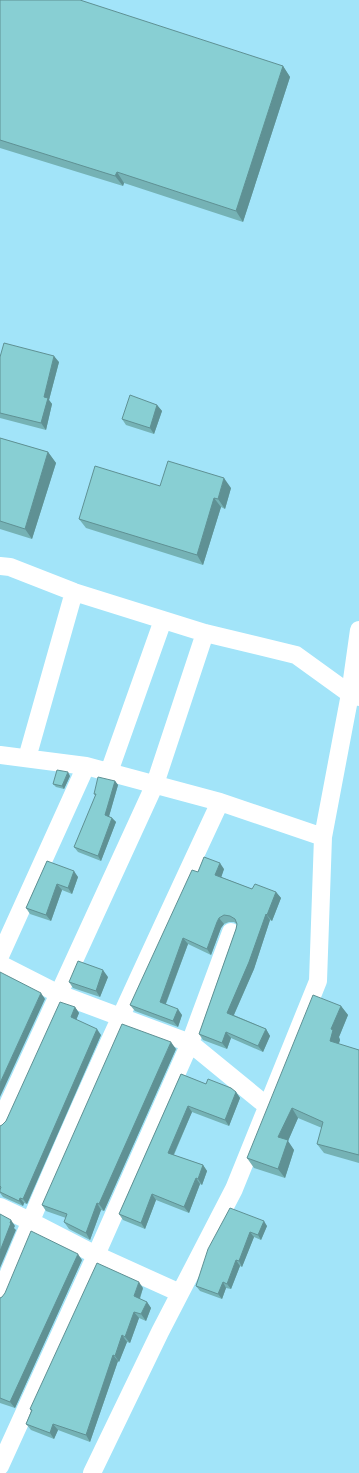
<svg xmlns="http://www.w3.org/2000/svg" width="359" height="1473" viewBox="0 0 359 1473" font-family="'Noto Serif',serif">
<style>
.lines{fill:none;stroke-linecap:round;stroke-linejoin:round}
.minor{stroke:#fff;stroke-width:18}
.wall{fill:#75b2b5}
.shaded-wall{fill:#5f9194}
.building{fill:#88cfd3;stroke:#5f9194}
</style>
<rect width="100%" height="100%" fill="#a2e4f9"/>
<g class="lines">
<path class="minor" d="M0,566L10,567L74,592L205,633L296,655L350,694L359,697
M0,755L86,766L220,802L323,837
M27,758L74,592
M109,772L163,620
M0,956L86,766
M0,964L59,994L190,1043L267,1106
M0,1122L155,784L205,633
M0,1207L30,1221L96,1255L180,1293
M0,1295C68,1128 144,965 220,802
M0,1466L96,1255L190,1043L231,932
M92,1473L160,1332L234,1189L318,981L323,837L350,694L359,630"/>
</g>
<path class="wall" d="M0,0L283,66L290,77L243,222L124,183L123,186L0,148Z
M0,357L59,362L49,400L52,404L46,430L0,418Z
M157,405L162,411L154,434L126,425L122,419Z
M0,438L48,452L56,463L32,539L0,529Z
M160,486L231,488L225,509L221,507L203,565L86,528L79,519Z
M70,776L64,789L56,787L53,784Z
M115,781L118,785L109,816L112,818L116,822L101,861L78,852L74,847L96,796L94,794Z
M47,861L78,877L72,894L62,890L51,921L30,914L26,908Z
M224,869L221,877L252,889L276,892L281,898L272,921L270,920L254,969L234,1015L266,1029L270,1036L263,1052L231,1038L227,1049L203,1040L199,1034L236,929L237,924L234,922H229L224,924L221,928L211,955L188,944L166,1004L182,1015L178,1027L135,1011L130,1005L198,872Z
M108,977L100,997L73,988L69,982Z
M341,1006L348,1015L339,1037L340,1040L339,1044L359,1050V1163L324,1153L317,1144L322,1128L298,1118L288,1141L294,1150L285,1178L254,1168L247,1158Z
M75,1007L79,1013L76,1020L101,1035L27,1204L24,1203L23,1206L3,1197L0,1193V1126L2,1125L6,1121Z
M176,1049L104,1211L101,1210L90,1240L69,1229L64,1222L66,1218L46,1211L42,1205Z
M181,1074L206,1084L236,1092L240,1098L229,1126L192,1112L174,1155L203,1165L207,1171L202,1185L200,1184L189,1213L156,1200L145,1229L123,1220L119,1214Z
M230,1208L267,1226L261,1240L254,1237L242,1267L240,1266L231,1289L226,1288L222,1299L200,1291L196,1286Z
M82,1260L15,1408L0,1403V1298Z
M143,1288L140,1299L147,1302L151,1308L146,1321L139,1318L130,1343L127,1342L119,1362L118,1361L90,1442L58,1430L54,1439L31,1430L26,1424L31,1411L30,1409Z"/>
<path class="shaded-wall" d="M283,66L290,77L243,222L236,211Z
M117,172L124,183L123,186L115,176Z
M54,356L59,362L49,400L52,404L46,430L41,423L44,397Z
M157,405L162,411L154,434L150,428Z
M48,452L56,463L32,539L25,529Z
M224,478L231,488L225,509L218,499Z
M214,498L221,507L203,565L197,555Z
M68,772L70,776L64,789L62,786Z
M115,781L118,785L108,820L105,815Z
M112,818L116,822L101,861L98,856Z
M220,863L224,869L220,881L215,875Z
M74,871L78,877L72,894L68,888Z
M57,884L62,890L51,921L46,915Z
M276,892L281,898L272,921L267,915Z
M266,914L270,920L254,969L232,1019L227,1013Z
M219,918L224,924L221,928L211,955L207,949L217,922Z
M183,938L188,944L164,1008L160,1002Z
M103,970L108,977L100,997L96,991Z
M41,993L45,999L0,1097V1083Z
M341,1006L348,1015L339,1037L340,1040L336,1051L330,1041L331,1029Z
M75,1007L79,1013L75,1023L71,1017Z
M178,1009L182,1015L178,1027L173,1021Z
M97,1029L101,1035L27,1204L23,1199Z
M266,1029L270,1036L263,1052L258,1046Z
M226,1032L231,1038L227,1049L222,1043Z
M171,1042L176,1049L104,1211L99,1204Z
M236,1092L240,1098L229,1126L225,1120Z
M188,1106L192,1112L172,1158L168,1153Z
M292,1108L298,1118L288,1141L294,1150L285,1178L278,1169V1137Z
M203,1165L207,1171L202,1185L198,1179Z
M196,1178L200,1184L189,1213L184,1207Z
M152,1194L156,1200L145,1229L141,1223Z
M20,1198L24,1203L23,1206L19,1201Z
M97,1203L101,1210L90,1240L86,1233Z
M11,1220L15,1226L14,1228L16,1230L0,1268V1251Z
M264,1221L267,1226L261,1240L258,1235Z
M250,1232L254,1237L242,1267L239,1261Z
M78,1254L82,1260L15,1408L10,1402Z
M236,1260L240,1266L231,1289L227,1284Z
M139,1282L143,1288L138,1303L134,1296Z
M223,1282L226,1288L222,1299L218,1294Z
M147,1302L151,1308L146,1321L141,1314Z
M134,1312L139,1318L130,1343L125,1337Z
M122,1335L127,1342L119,1362L115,1356Z
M113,1355L118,1361L90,1442L86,1435Z
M53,1424L58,1430L54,1439L50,1433Z"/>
<path class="building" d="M0,0H80L283,66L236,211L117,172L115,176L0,140Z
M4,343L54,356L44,397L48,398L41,423L0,413V357Z
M130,395L157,405L150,428L122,419Z
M0,438L48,452L25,529L0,521Z
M168,461L224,478L218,499L214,498L197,555L79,519L95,466L160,486Z
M57,770L68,772L62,786L53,784Z
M98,777L115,781L105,815L112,818L98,856L74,847L96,794H94Z
M204,857L220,863L215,875L252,889L255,884L276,892L267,915L266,914L249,962L227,1013L266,1029L258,1046L226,1032L222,1043L199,1034L236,929L237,924L235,919L230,916L224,915L219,918L217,922L207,949L183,938L160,1002L178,1009L173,1021L130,1005L192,870L198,872Z
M47,861L74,871L68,888L57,884L46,915L26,908Z
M78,961L103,970L96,991L69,982Z
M0,972L41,993L0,1083Z
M313,995L341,1006L331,1029L333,1030L330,1041L359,1050V1155L317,1144L323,1122L292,1108L278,1137L288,1140L278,1169L247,1158Z
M60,1002L75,1007L71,1017L97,1029L23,1199L20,1198L19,1201L0,1192V1190L1,1187L0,1186V1126L2,1125L6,1121Z
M122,1024L171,1042L99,1204L97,1203L86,1233L64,1222L67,1214L42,1205Z
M181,1074L206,1084L208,1079L231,1088L236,1092L225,1120L188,1106L168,1153L203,1165L198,1179L196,1178L184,1207L152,1194L141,1223L119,1214Z
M230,1208L264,1221L258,1235L250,1232L239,1261L236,1260L227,1284L223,1282L218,1294L196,1286L208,1249Z
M0,1214L11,1220L10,1223H11L0,1251Z
M31,1231L78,1254L10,1402L0,1398V1298L2,1297L5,1293Z
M97,1263L139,1282L134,1296L147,1302L141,1314L134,1312L125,1337L122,1335L115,1356L113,1355L86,1435L53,1424L50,1433L26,1424L32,1410L30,1409Z"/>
</svg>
